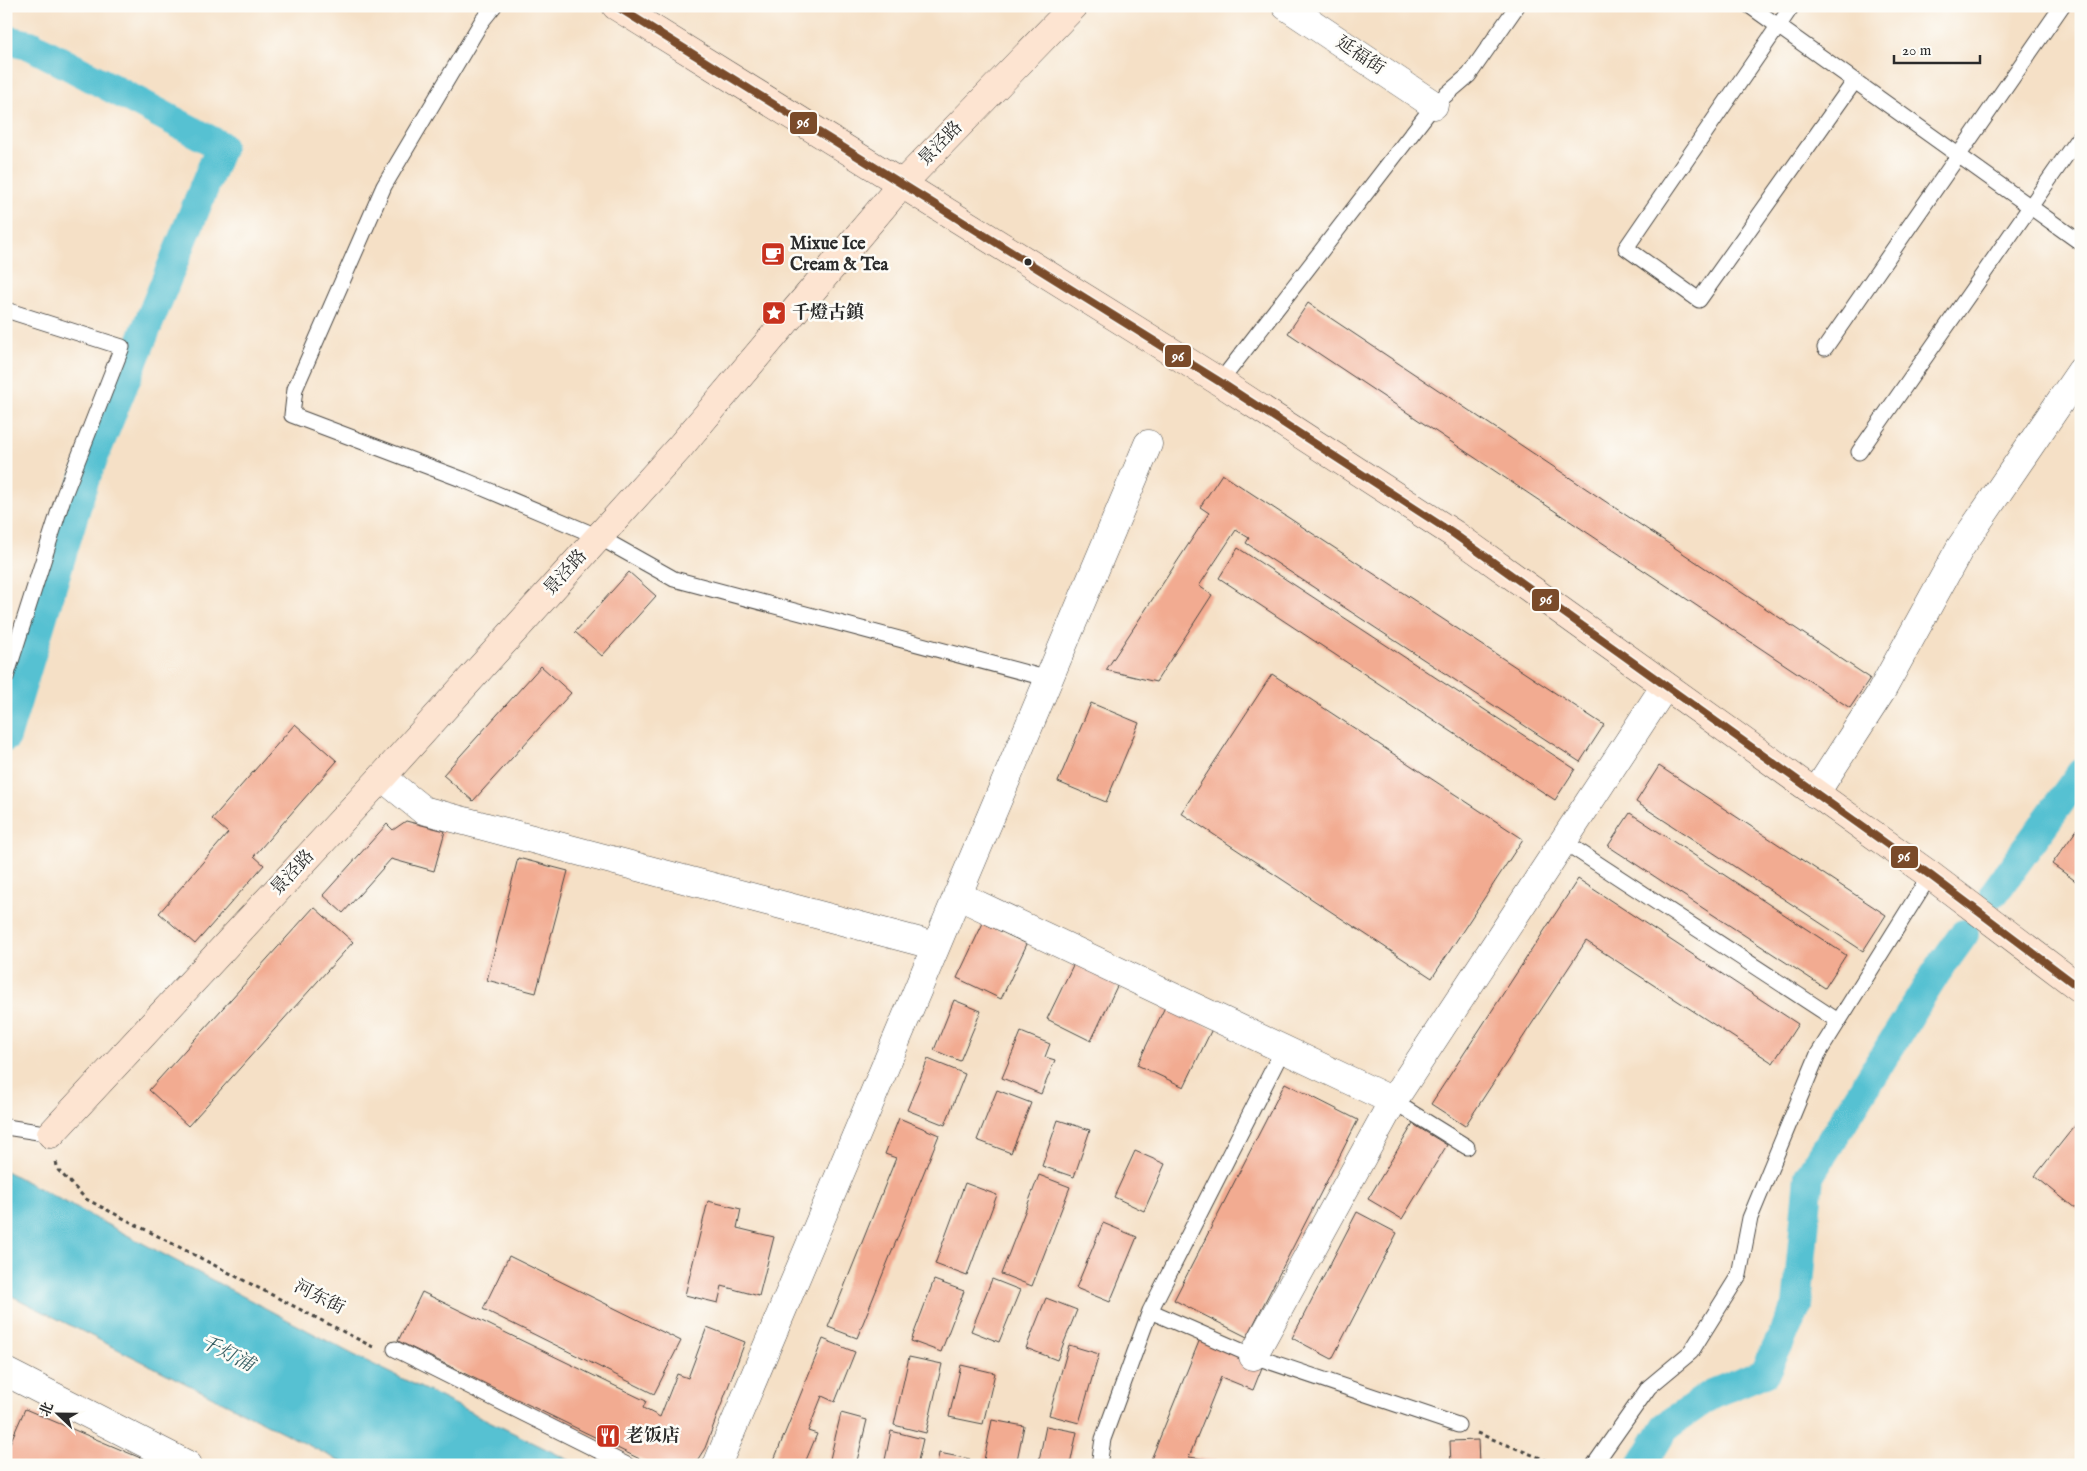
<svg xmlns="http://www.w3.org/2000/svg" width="2087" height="1471" viewBox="0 0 2087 1471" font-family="'IM FELL English','Noto Serif SC',serif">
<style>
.water{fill:#57c1d2;stroke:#41767e}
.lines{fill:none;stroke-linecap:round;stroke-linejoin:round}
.canal{stroke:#57c1d2;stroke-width:30}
.building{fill:#f2ab91}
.lane-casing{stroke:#494642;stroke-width:17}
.street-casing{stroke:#494642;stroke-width:29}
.secondary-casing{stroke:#494642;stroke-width:29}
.path{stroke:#494642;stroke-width:3;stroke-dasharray:4 4;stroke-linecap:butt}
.lane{stroke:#fff;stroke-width:15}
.street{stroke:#fff;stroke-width:28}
.secondary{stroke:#fde4d1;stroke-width:28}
.bus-1-casing{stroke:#fdfcf7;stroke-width:11}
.bus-1{stroke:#7a4b2a;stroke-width:8}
.bus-dot{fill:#2b2b2b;stroke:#fdfcf7;stroke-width:2}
.labels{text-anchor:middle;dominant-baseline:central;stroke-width:5;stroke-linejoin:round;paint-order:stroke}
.street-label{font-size:18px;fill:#2b2b2b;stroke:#fdfcf7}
.poi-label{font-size:18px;font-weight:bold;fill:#2b2b2b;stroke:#fdfcf7;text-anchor:start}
.water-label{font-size:19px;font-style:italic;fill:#3a6065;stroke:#fdfcf7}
.line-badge{stroke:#fdfcf7;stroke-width:2}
.badge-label{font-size:14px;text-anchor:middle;font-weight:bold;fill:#fff}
</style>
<rect width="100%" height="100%" fill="#fdfcf7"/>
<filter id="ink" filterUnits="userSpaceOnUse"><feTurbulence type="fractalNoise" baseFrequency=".02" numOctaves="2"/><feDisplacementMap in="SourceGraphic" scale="10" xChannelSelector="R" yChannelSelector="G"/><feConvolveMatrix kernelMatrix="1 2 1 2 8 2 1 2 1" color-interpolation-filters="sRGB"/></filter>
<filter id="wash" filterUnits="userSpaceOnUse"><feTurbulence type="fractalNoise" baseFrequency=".0096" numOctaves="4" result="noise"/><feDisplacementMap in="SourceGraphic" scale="20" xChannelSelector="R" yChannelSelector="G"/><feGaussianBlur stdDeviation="1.12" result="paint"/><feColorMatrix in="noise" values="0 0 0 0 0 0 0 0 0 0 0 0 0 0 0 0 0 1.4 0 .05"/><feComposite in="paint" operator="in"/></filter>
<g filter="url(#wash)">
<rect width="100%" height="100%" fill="#f5e0c6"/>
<path class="water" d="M6,1171L354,1355L579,1465H348L6,1293Z"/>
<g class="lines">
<path class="canal" d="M6,40L30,45L221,146L84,481L6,737
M1995,892L2081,773
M1642,1465L1665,1427L1712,1394L1765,1372L1797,1306L1809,1176L1936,973L1964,934"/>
</g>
<g id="blocks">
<path class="building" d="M1308,303L1870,678L1850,708L1288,333Z
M1222,474L1604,725L1580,762L1246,543L1249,538L1236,530L1199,586L1212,595L1156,682L1106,670L1209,513L1200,507Z
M1238,548L1575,769L1555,800L1219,578Z
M629,572L656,596L602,656L575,632Z
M541,666L571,693L473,801L443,775Z
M1272,674L1523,839L1432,978L1181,813Z
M1091,703L1139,723L1106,802L1058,782Z
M295,724L337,761L254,856L264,865L195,944L159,913L228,833L212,819Z
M1659,766L1886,915L1863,951L1636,802Z
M1630,813L1846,955L1825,988L1608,846Z
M406,821L445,831L434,871L391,859L343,913L323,895L387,824L393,830Z
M2081,824V885L2052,864Z
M518,858L568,871L536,993L487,980Z
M1578,879L1798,1024L1773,1063L1586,941L1465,1126L1431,1104Z
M314,907L353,942L188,1126L149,1090Z
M983,923L1027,944L1001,999L957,978Z
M1074,963L1118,984L1091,1041L1047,1019Z
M954,1000L981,1011L960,1061L934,1050Z
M1165,1007L1212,1029L1184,1087L1137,1065Z
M1021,1032L1050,1044L1045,1057L1055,1060L1041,1094L1002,1078Z
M928,1059L965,1074L945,1125L907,1110Z
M1285,1083L1358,1120L1247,1337L1174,1300Z
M997,1090L1031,1103L1011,1153L977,1140Z
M899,1118L939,1135L857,1338L828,1327L896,1158L885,1154Z
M2081,1118V1213L2035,1176Z
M1058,1120L1090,1130L1074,1177L1042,1166Z
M1413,1124L1447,1145L1402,1219L1368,1199Z
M1135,1151L1165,1164L1144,1211L1114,1197Z
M1039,1175L1070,1187L1032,1286L1001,1274Z
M965,1183L997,1195L967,1276L935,1264Z
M708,1201L741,1209L737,1228L774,1237L759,1296L722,1286L718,1303L685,1295Z
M1357,1212L1397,1233L1332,1359L1292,1338Z
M1103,1223L1137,1237L1110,1302L1076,1288Z
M509,1256L681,1341L654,1394L483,1309Z
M992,1279L1020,1290L999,1342L971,1331Z
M934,1280L964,1291L941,1352L911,1341Z
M422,1292L646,1401L643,1408L660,1417L677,1374L688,1378L707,1327L745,1342L705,1448L698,1459L690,1465H652L398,1341Z
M1046,1298L1077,1310L1057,1360L1026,1348Z
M823,1339L855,1352L835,1402L822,1396L808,1431L817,1434L804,1465H772Z
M1200,1339L1263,1365L1253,1390L1221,1377L1189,1457L1247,1465H1158L1150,1462Z
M1069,1345L1099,1354L1079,1423L1049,1415Z
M909,1357L942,1364L926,1433L894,1425Z
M961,1365L995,1373L983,1424L949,1417Z
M25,1409L150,1462L149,1465H6V1452Z
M841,1413L867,1420L856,1465L830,1459Z
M992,1420L1024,1426L1016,1465H983Z
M1046,1426L1077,1432L1070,1465H1038Z
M891,1431L923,1439L917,1465H884Z
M1478,1440L1479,1465H1451L1450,1441Z
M939,1453L970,1459L969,1465H937Z"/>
</g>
</g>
<g filter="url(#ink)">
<use href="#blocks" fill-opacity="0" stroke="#494642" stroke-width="1"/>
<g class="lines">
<defs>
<path id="lane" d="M494,6L482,21L384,186L295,389L292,415L464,480L599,537L674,579L1049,679
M1750,6L2081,243
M1792,6L1626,248L1699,300L1854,82
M6,310L122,347L64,495L6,677
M1825,348L2062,6
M1220,382L1434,105L1469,75L1517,6
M1859,452L2081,134
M1563,841L1838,1021
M1393,1101L1467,1147
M6,1127L51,1134
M1150,1311L1253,1356L1458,1425
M395,1349L627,1465
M1099,1465L1103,1439L1150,1311L1283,1049
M1594,1465L1649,1387L1691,1352L1739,1275L1750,1218L1818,1054L1930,875"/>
<path id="street" d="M1286,6L1434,105
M382,777L423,810L936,946
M1815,794L1881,692L1960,548L2081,371
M957,895L1393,1101
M1253,1356L1393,1101L1665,686
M6,1372L188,1465
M717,1465L1148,444"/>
<path id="secondary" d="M616,6L1220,382L1454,534L1930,875L2081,989
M51,1134L382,777L679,448L902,184L1074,6"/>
</defs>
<use href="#lane" class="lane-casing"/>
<use href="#street" class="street-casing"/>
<use href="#secondary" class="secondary-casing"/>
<path class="path" d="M56,1162L58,1170L86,1199L373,1347
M1477,1433L1558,1465"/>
<use href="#lane" class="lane"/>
<use href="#street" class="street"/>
<use href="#secondary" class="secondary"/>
<defs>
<path id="bus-1" d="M616,6L1220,382L1454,534L1930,875L2081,989"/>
</defs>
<use href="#bus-1" class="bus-1-casing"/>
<use href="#bus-1" class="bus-1"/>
</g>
</g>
<defs>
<symbol id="cafe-square" viewBox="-11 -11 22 22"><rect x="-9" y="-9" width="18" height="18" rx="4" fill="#c8321e" stroke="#fdfcf7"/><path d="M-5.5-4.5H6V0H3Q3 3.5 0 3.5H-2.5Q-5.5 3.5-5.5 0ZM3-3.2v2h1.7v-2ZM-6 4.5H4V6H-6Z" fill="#fff"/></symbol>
<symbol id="sight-square" viewBox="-11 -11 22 22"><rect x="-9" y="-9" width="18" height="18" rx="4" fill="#c8321e" stroke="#fdfcf7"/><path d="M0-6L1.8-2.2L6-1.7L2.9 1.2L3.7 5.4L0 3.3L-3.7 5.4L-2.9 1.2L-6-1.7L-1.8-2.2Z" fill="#fff"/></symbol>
<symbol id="restaurant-square" viewBox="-11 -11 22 22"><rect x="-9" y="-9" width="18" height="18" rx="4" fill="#c8321e" stroke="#fdfcf7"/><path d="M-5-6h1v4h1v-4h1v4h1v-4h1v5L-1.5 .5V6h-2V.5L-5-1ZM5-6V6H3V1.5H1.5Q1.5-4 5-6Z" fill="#fff"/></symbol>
</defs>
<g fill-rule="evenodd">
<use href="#cafe-square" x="759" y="240" width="28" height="28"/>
<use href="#sight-square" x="760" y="299" width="28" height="28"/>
<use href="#restaurant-square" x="594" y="1422" width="28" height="28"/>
</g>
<circle class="bus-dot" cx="1028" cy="262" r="4.5"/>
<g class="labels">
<g class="street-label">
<text transform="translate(1360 56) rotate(34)">延福街</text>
<text transform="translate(941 144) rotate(-46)">景泾路</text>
<text transform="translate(566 573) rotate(-48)">景泾路</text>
<text transform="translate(293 873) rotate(-47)">景泾路</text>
<text transform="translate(319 1298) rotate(27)">河东街</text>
</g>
<g class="poi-label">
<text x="790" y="244">Mixue Ice<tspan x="790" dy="21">Cream &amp; Tea</tspan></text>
<text x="792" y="313">千燈古鎮</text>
<text x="626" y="1436">老饭店</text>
</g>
<g class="water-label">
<text transform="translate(227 1354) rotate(27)">千灯浦</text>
</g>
</g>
<g class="line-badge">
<rect x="789" y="111" width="29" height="24" rx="5" fill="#7a4b2a"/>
<rect x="1164" y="344" width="28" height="24" rx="5" fill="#7a4b2a"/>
<rect x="1531" y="588" width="29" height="24" rx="5" fill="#7a4b2a"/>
<rect x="1890" y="845" width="29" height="24" rx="5" fill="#7a4b2a"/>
</g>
<g class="badge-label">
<text x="803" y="127">96</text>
<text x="1178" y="361">96</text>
<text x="1546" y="604">96</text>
<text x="1904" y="861">96</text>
</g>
<rect width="2087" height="1471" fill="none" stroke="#fdfcf7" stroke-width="25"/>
<g transform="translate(58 1414) rotate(292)" stroke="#fdfcf7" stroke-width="4" paint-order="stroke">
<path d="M0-4L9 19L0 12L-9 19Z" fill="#2b2b2b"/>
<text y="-8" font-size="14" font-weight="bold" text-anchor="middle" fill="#2b2b2b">北</text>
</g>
<path d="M1894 55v8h86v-8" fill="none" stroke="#2b2b2b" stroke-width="2.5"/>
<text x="1902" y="55" font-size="15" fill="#2b2b2b" stroke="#fdfcf7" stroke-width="4" paint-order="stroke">20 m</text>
</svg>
